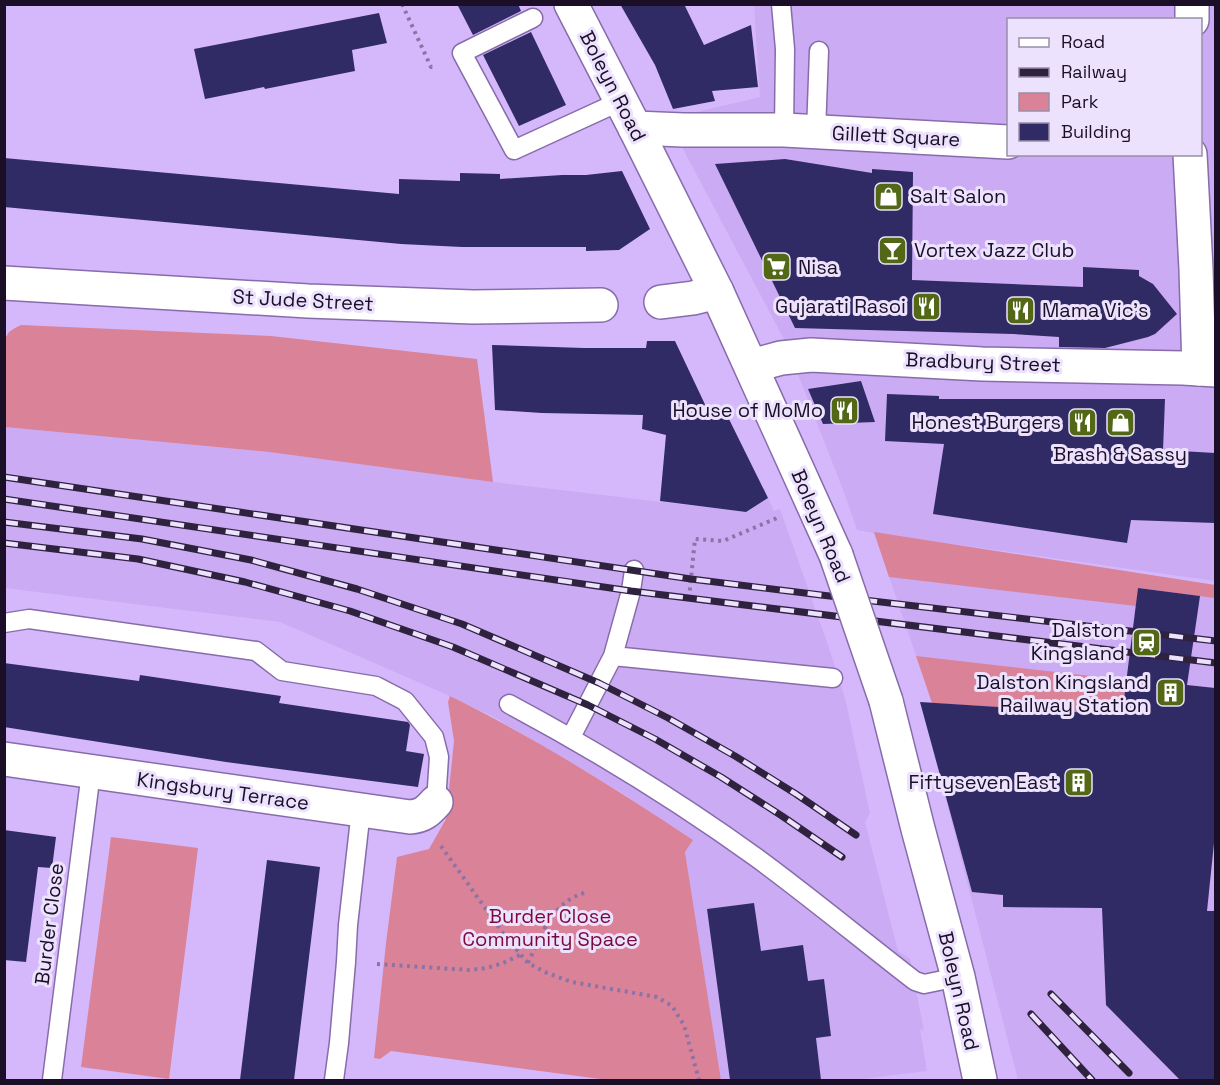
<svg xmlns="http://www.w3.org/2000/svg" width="1220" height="1085" viewBox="0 0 1220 1085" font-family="'Space Grotesk',sans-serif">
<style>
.built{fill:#cbabf4;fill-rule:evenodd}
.green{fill:#da8298}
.building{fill:#302b64}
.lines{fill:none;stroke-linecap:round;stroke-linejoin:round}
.lane-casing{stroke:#876caa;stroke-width:21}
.street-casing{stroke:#876caa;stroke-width:36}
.secondary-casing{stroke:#876caa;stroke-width:36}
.path{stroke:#8a74a6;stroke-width:4;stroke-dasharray:3 4.5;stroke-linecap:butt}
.lane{stroke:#fff;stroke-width:18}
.street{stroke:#fff;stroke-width:33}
.secondary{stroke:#fff;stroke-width:33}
.rail-casing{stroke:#2f223e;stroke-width:7}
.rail{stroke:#ede2fe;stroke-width:4.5;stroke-dasharray:14;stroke-linecap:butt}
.secondary-bridge-casing{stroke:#876caa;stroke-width:36;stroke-linecap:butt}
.secondary-bridge{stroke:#fff;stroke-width:33}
.labels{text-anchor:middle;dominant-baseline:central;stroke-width:6;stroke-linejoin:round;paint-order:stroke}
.street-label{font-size:20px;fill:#1a0f27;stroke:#ede2fe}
.poi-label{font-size:20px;fill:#1a0f27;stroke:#ede2fe;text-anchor:end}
.park-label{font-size:20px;fill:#790939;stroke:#ede2fe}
</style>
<rect width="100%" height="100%" fill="#d5b8fb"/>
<path class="built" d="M754,5H1215V581L940,542L1215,585V1080H1018L921,703L932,702L874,533L857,530L845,495L785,341L667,119L760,97ZM1008,20H1200V154H1008Z
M5,427L269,452L493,482L746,512L768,498L774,511L780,509L828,645L845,698L870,813L865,822L898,951L910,959L924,1031L920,1029L927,1071L853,1080H721L685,851L693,840L624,794L492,716L450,696L280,622L5,588Z"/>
<path class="green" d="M21,325L271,336L477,359L493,482L269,452L5,427L4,351L6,337L9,332L15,328Z
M874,532L1215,585V598L1138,588L1136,606L889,577Z
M916,656L1126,680L1124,699L1215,719V721L932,703Z
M450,696C535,738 615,788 693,840L685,852L721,1080H608L391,1051L380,1059L374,1058L386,943L397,857L429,849L446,819L454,741L448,702Z
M111,837L198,848L169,1079L81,1067Z"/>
<path class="building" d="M457,4H518L521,11L473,35Z
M620,4H684L704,45L751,25L758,87L712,91L715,101L673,109L655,65Z
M379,13L387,43L352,50L355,71L265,89L264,87L205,99L194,49Z
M531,32L566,105L519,126L483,55Z
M4,158L399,194V179L460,181V173L500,174V179L562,175H586L622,171L650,229L619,250L586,251V247H462L401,244L4,207Z
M785,159L872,173V169L913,172L912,280L1083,287V267L1139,270V276L1153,284L1177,314L1155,334L1148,337L1105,348L1059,347V337L1013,334L795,328L715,164Z
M647,341H675L710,415L724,409L768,498L746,512L660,501L666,435L642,429L643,415L542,413L495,410L492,345L584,348H646Z
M861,381L875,422L823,424L808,389Z
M887,394L939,396V399H1165L1163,450L1215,453V523L1131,520L1127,543L933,514L944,444L885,441Z
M1138,588L1200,596L1187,685L1215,688V843H1214L1207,911H1215V1080H1180L1106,1005L1102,908L1003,907V895L972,892L920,702L1122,715Z
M4,663L139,681L140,675L281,696L279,703L408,722L410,725L406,751L424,754L418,787L226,762L4,727Z
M4,830L56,837L52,868L38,867L26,962L4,960Z
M267,860L320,867L294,1080H240Z
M754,903L761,951L803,945L808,981L824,979L831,1036L816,1038L821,1080H730L707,909Z"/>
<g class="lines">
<defs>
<path id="lane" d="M781,4L785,49L784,130
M533,18L462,53L514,150L621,101
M816,132L819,51
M4,623L29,619L256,651L282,671L376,686L405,701L434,737L439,757L436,802
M613,656L631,591L634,570
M509,704C595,750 678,801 757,858C810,897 862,940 915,981L924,984L958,977
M571,737L613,656L833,678
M52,1080L91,772
M334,1080L339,1043L346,962L348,925L361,810"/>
<path id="street" d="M1192,20V4
M635,128L683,130H784L1008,142
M1190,154L1196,269L1199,369
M4,283L308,301L473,307L601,305
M661,302L693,298L717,292
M4,759L410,817C423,816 428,811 436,802"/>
<path id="secondary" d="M571,4L635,128L717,292L836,555
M751,366L781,358L811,355L982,364L1183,368L1216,370
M886,701L918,829L958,977L980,1080"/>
</defs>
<use href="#lane" class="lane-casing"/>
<use href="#street" class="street-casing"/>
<use href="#secondary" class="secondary-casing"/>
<path class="path" d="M402,4L431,67L434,66
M689,598L695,539L723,541L777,518
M441,846L505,936L528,963L547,973L572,982L657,997L672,1006L684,1025L699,1080
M528,963C542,933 553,901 587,892
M377,964L469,970L487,968L503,963L520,955"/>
<use href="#lane" class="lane"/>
<use href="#street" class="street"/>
<use href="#secondary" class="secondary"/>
<defs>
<path id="rail" d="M4,477L691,579L821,595L1216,641
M4,499L631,591L1216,663
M4,522L142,539L251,560L357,589L462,624L599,683L668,718L735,756L796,794L856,835
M4,543L138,559L245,582L350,611L453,647L588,705L655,739L721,777L782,816L842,857
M1051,994L1129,1073
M1031,1014L1092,1080"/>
</defs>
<use href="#rail" class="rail-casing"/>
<use href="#rail" class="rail"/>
<defs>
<path id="secondary-bridge" d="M836,555L886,701"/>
</defs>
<use href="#secondary-bridge" class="secondary-bridge-casing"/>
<use href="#secondary-bridge" class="secondary-bridge"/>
</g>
<defs>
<symbol id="shop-square" viewBox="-11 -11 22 22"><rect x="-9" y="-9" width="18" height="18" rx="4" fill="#526817" stroke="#ede2fe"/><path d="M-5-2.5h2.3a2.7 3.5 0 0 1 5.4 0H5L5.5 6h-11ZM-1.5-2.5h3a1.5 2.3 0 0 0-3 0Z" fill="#fff"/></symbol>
<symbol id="bar-square" viewBox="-11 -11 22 22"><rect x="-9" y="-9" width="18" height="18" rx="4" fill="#526817" stroke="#ede2fe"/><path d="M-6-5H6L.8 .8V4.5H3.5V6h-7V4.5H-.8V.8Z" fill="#fff"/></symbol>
<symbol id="supermarket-square" viewBox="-11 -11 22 22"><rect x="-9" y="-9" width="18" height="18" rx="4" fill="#526817" stroke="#ede2fe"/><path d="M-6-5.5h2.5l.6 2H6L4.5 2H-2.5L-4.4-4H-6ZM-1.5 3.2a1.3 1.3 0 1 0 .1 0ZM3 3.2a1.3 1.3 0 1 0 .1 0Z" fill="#fff"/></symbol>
<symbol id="restaurant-square" viewBox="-11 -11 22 22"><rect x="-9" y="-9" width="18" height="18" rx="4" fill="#526817" stroke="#ede2fe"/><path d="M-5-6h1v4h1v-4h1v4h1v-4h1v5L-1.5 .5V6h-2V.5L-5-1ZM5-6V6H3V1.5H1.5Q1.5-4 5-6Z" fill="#fff"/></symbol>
<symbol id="station-square" viewBox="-11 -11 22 22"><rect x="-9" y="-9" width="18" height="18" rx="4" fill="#526817" stroke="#ede2fe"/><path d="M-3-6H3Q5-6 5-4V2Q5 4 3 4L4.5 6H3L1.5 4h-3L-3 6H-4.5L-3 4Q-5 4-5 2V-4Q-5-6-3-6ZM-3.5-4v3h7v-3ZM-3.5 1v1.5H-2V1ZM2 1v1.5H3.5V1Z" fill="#fff"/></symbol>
<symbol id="building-square" viewBox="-11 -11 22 22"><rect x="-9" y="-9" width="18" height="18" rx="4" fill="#526817" stroke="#ede2fe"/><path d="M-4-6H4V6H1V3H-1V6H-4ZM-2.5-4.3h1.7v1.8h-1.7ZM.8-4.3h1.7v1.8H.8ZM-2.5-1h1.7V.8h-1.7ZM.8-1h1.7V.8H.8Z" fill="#fff"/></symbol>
</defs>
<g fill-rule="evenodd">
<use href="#shop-square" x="872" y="180" width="33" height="33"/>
<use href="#bar-square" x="876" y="234" width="33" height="33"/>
<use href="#supermarket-square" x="760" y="250" width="33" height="33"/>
<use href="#restaurant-square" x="910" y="290" width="33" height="33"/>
<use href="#restaurant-square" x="1004" y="294" width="33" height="33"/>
<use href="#restaurant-square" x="828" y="394" width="33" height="33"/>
<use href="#restaurant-square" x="1066" y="406" width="33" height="33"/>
<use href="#shop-square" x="1104" y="406" width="33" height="33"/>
<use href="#station-square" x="1130" y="626" width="33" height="33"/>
<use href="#building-square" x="1154" y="676" width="33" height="33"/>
<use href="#building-square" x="1062" y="766" width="33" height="33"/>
</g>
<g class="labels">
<g class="street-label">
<text transform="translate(613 86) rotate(63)">Boleyn Road</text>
<text transform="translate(896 136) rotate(3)">Gillett Square</text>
<text transform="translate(303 300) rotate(3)">St Jude Street</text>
<text transform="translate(983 362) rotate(2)">Bradbury Street</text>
<text transform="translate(821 526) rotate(67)">Boleyn Road</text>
<text transform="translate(223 791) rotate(8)">Kingsbury Terrace</text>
<text transform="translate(49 924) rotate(-83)">Burder Close</text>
<text transform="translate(959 991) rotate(77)">Boleyn Road</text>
</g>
<g class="poi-label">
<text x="910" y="196" text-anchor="start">Salt Salon</text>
<text x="914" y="250" text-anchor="start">Vortex Jazz Club</text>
<text x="798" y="267" text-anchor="start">Nisa</text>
<text x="906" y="306">Gujarati Rasoi</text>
<text x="1042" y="310" text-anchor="start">Mama Vic's</text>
<text x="823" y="410">House of MoMo</text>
<text x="1061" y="422">Honest Burgers</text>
<text x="1120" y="454" text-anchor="middle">Brash &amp; Sassy</text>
<text x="1125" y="630">Dalston<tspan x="1125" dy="23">Kingsland</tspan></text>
<text x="1149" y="682">Dalston Kingsland<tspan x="1149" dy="23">Railway Station</tspan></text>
<text x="1058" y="782">Fiftyseven East</text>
</g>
<g class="park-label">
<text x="550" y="916">Burder Close<tspan x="550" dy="23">Community Space</tspan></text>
</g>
</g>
<rect width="1220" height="1085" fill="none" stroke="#1a0f27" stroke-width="12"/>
<rect x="1007" y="18" width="195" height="138" fill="#ede2fe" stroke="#998ea8" stroke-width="1.5"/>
<rect x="1019" y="38" width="30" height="9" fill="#ffffff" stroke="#998ea8" stroke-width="1.5"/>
<text x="1061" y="48" font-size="18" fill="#1a0f27">Road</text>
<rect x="1019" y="68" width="30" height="9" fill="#2f223e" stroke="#998ea8" stroke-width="1.5"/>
<text x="1061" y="78" font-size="18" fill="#1a0f27">Railway</text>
<rect x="1019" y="93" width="30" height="18" fill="#da8298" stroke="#998ea8" stroke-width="1.5"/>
<text x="1061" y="108" font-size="18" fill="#1a0f27">Park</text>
<rect x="1019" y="123" width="30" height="18" fill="#302b64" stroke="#998ea8" stroke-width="1.5"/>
<text x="1061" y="138" font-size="18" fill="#1a0f27">Building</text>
</svg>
